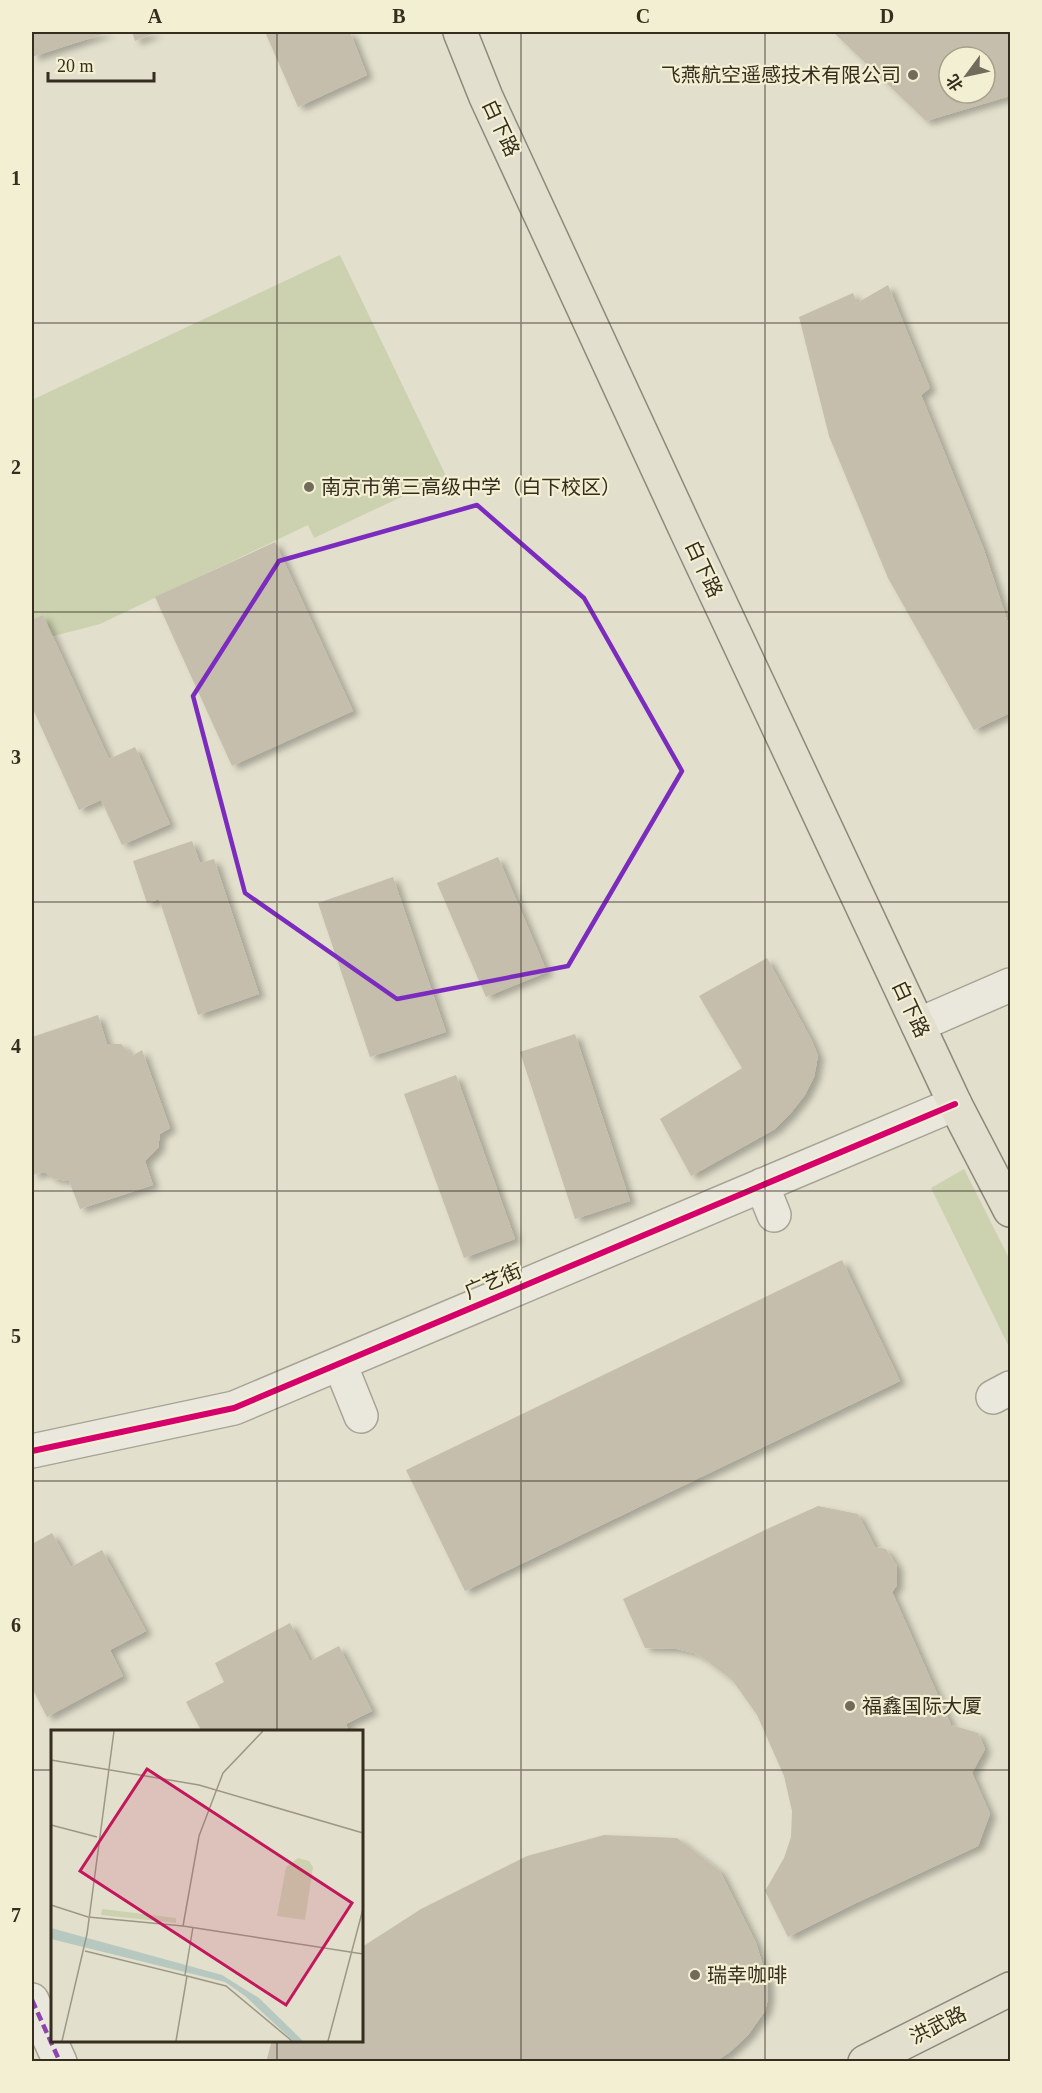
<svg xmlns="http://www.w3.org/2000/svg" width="1042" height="2093" viewBox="0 0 1042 2093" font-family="'Times New Roman','Noto Sans SC',serif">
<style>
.green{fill:#ccd2af}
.building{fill:#c5bead;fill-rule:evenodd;filter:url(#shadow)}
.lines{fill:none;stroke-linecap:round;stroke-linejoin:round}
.minor-casing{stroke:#a7a395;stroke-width:36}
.major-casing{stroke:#8d897c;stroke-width:36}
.minor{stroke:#eae8dd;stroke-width:33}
.major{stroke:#e2dfcf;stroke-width:33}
.quiet{stroke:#8e44ad;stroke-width:4.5;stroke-dasharray:9 4.5;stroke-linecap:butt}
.cycleway-casing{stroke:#f3efd2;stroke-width:10}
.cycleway{stroke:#d6006c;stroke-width:6}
.marked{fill:none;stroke:#7b2cbf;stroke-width:4.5;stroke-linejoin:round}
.grid{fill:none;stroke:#352d1e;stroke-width:1.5;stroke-opacity:0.55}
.poi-dot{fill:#726b5b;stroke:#f3efd2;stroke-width:2}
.labels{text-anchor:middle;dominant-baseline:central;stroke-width:4.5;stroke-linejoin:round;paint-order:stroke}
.poi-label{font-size:20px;fill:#352d1e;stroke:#f3efd2;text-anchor:start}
.street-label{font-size:20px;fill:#352d1e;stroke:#f3efd2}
.inset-road{fill:none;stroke:#9d9886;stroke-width:1.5}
.view{fill:#c2185b;fill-opacity:0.15;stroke:#c2185b;stroke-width:3}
.inset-edge{fill:none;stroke:#352d1e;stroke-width:3}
.neatline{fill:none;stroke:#352d1e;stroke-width:2}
.grid-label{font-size:20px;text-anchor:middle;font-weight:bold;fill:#352d1e}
</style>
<defs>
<filter id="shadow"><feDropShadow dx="6" dy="4" stdDeviation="3" flood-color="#0004"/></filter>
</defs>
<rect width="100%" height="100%" fill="#e2dfcc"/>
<path class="green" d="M340,255L446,476L314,538L308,525L100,624L50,637L32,636V400Z
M964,1169L1010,1260V1349L931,1188Z"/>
<path class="building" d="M32,32H109L32,57Z
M132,32H157L135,41Z
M265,32H350L367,75L298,107Z
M833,32H1010V96L926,121ZM949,57H985V93H949Z
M888,285L930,388L921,395L984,550L1010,629V713L974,730L888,578L829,436L799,317L853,293L857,303Z
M275,542L353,711L232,766L155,597Z
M43,615L109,759L135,747L170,824L122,845L101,800L79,810L32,707V620Z
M192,841L200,863L214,859L259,994L198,1015L159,899L147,903L133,861Z
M498,857L547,972L486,997L437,883Z
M393,877L446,1032L370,1057L318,903Z
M767,958L812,1041L818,1056L814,1077L805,1095L790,1114L775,1129L691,1176L660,1119L742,1068L699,996Z
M98,1015L107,1044H121L132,1056L142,1050L170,1128L160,1134L158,1148L145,1161L153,1185L80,1209L69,1181L54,1179L45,1172L32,1175V1037Z
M575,1034L630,1201L575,1219L520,1052Z
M456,1075L515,1239L464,1258L404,1094Z
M842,1260L900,1381L465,1591L406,1470Z
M818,1506L858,1514L875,1547L886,1549L897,1566V1585L892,1592L951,1725L978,1733L985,1749L972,1773L990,1814L978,1846L854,1904L788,1937L765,1891L784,1858L791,1837L792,1811L784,1776L757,1715L733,1681L706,1660L694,1653L677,1649L645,1648L623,1599L767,1529Z
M52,1533L71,1567L102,1550L146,1631L110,1650L123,1676L47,1717L32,1688V1544Z
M290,1623L310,1661L339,1646L372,1711L346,1724L349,1732H202L186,1702L224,1682L215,1663Z
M604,1835L677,1838L720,1871L756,1943L768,1982V1999L765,2011L748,2035L730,2052L715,2062H266L272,2040H362V1947L421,1909L527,1856Z"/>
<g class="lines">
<defs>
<path id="minor" d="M918,1025L1010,985
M762,1185L774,1215
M340,1364L361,1416
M993,1397L1010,1388
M32,1451L234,1408L955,1104
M32,2000L60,2062"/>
<path id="major" d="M460,32L486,97L686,530L918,1025L955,1104L1010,1210
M865,2062L1010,1989"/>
</defs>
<use href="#minor" class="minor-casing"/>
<use href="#major" class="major-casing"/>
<use href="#minor" class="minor"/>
<use href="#major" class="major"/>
<path class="quiet" d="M32,2000L60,2062"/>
<defs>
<path id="cycleway" d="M32,1451L234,1408L955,1104"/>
</defs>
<use href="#cycleway" class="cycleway-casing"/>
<use href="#cycleway" class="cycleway"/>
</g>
<path class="marked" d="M477,505L584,598L682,771L568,966L397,999L245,893L193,696L279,561Z"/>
<path class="grid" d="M277,32V1732M521,32V2062M765,32V2062M32,323H1010M32,612H1010M32,902H1010M32,1191H1010M32,1481H1010M32,1770H52M362,1770H1010M277,2040V2062"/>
<g class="poi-dot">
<circle cx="913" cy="75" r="6"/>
<circle cx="309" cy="487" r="6"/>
<circle cx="850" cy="1706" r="6"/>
<circle cx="695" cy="1975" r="6"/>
</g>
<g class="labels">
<g class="poi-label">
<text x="901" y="75" text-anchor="end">飞燕航空遥感技术有限公司</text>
<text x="321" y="487">南京市第三高级中学（白下校区）</text>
<text x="862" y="1706">福鑫国际大厦</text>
<text x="707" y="1975">瑞幸咖啡</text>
</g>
<g class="street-label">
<text transform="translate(501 128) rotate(65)">白下路</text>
<text transform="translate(704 569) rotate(65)">白下路</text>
<text transform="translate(911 1009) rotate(65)">白下路</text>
<text transform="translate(493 1281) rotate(-23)">广艺街</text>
<text transform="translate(938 2025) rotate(-26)">洪武路</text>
</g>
</g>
<g transform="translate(51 1730)">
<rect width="312" height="312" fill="#e2dfcc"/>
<path d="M247,128L258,131L262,137L254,190L226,186L235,137ZM51,179L125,188V193L50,185Z" fill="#ccd2af"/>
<path d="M0,198L171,245L208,268L252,311H242L194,266L174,252L0,209Z" fill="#b7c8c0"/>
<path class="inset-road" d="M0,30L148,55L312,103M0,95L46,107M0,175L37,187L132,196L312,224M132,196L148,106L172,43L212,1M34,221L136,246L125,311M134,245L142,197M136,246L175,256L241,311M11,311L36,204L63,1M277,311L312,179"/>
<path class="view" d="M96,39L301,173L235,275L29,141Z"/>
<rect width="312" height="312" class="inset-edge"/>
</g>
<rect width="1042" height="2093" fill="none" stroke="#f3efd2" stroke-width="66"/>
<g transform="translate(967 75) rotate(237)"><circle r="28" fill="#f3efd2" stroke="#a7a18a" stroke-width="1.5"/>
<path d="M0-4.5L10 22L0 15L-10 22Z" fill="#726b5b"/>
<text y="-9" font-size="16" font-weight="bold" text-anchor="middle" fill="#352d1e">北</text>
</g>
<path d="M48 72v9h106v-9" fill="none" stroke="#352d1e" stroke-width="3"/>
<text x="57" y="72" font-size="18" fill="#352d1e" stroke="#f3efd2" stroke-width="4.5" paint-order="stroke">20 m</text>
<rect x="33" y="33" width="976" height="2027" class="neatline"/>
<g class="grid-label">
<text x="155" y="23">A</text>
<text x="399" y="23">B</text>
<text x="643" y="23">C</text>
<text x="887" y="23">D</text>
<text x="16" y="185">1</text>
<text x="16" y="474">2</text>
<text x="16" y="764">3</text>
<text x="16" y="1053">4</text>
<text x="16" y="1343">5</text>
<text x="16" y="1632">6</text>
<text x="16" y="1922">7</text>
</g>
</svg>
